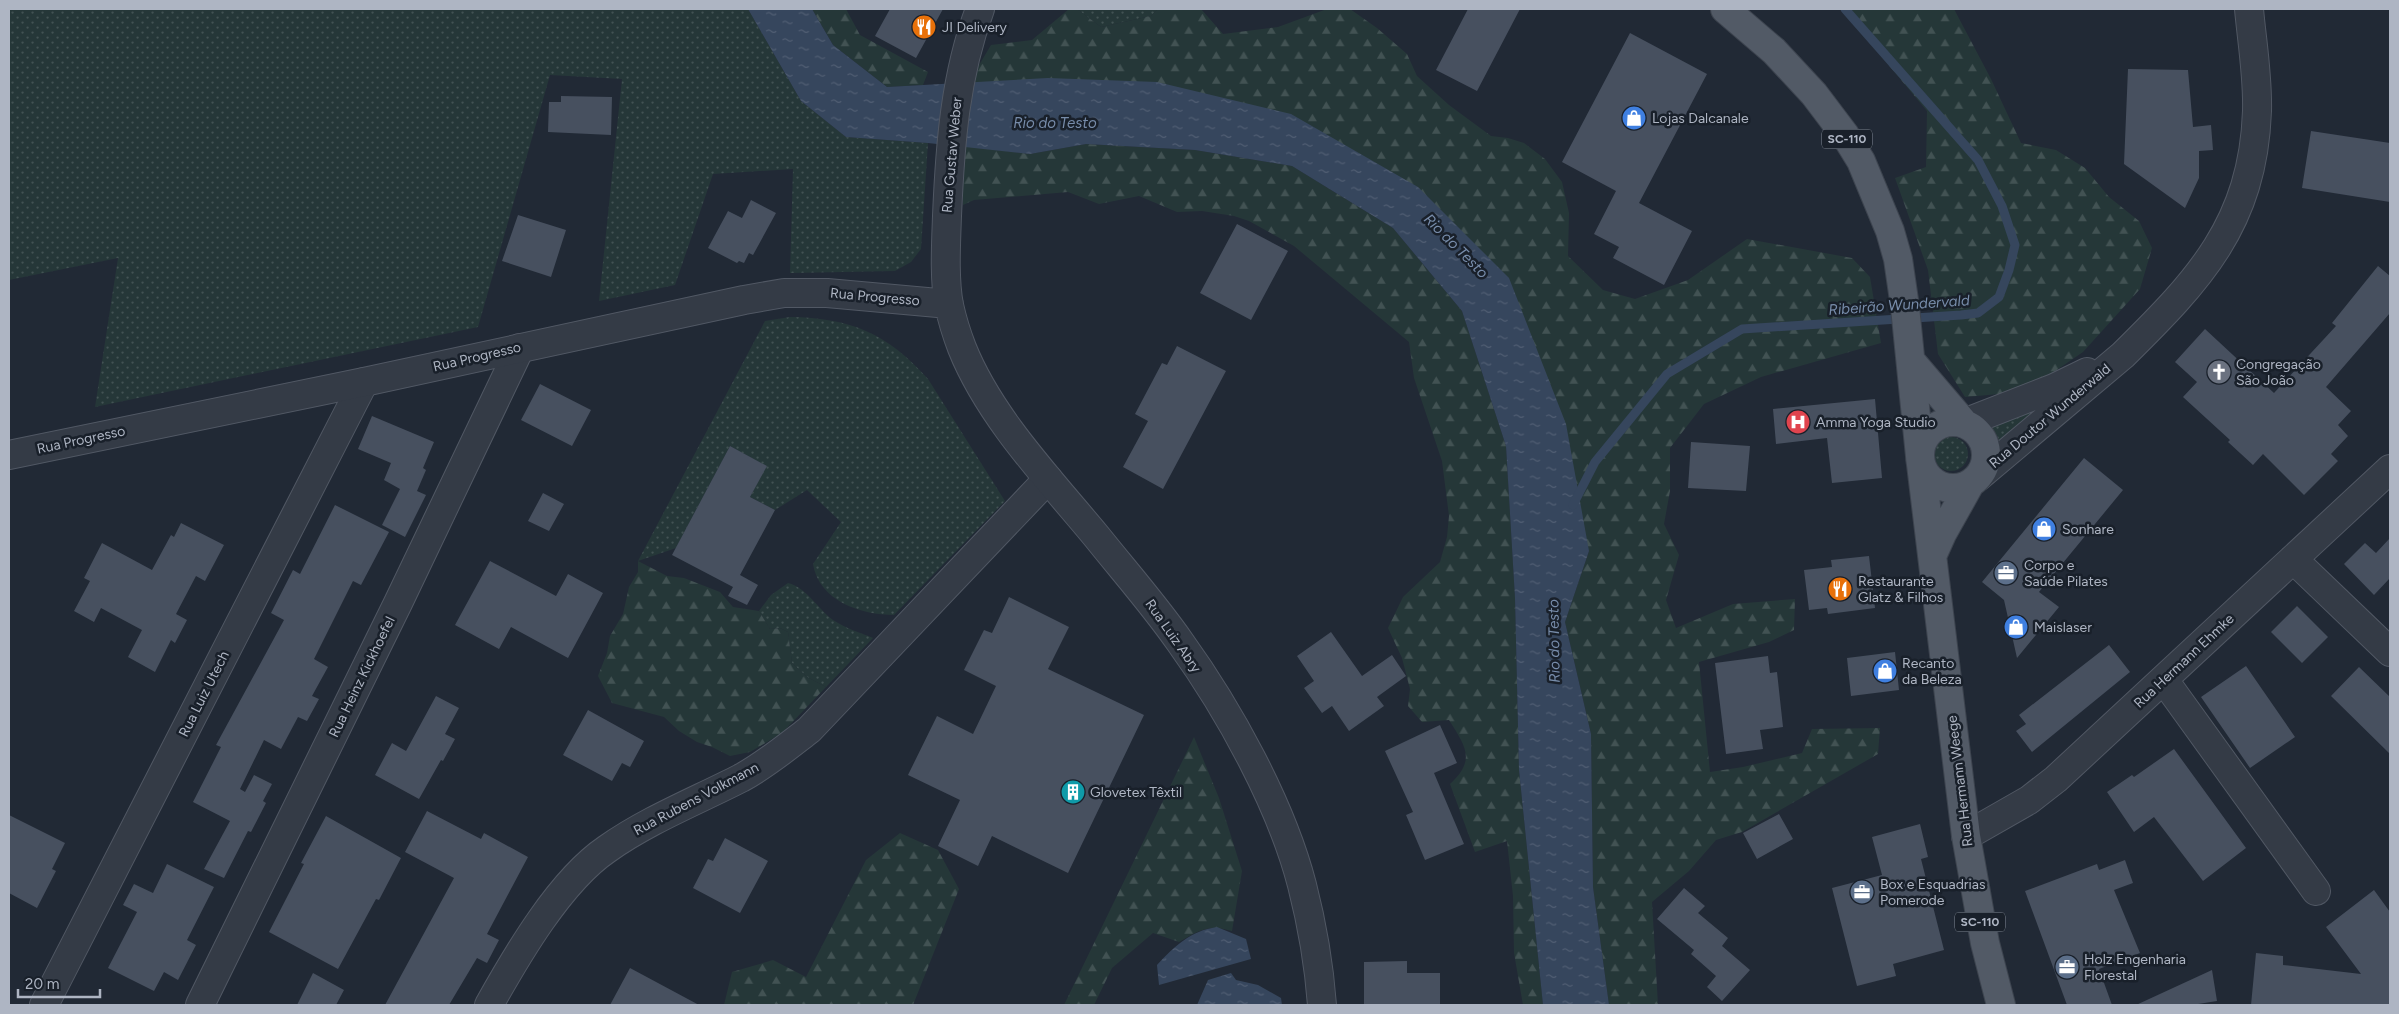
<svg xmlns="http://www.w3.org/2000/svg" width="2399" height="1014" viewBox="0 0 2399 1014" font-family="Figtree,sans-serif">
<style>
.grass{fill:url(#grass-dots)}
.forest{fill:url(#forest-firs)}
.water{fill:url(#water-ripples)}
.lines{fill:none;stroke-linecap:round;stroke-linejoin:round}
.stream{stroke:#36465d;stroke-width:9}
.building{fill:#47505f}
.minor-casing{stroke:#515864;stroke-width:30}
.tertiary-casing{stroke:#515864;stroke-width:30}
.primary-casing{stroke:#3d444f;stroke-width:30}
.minor{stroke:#343b46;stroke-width:28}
.tertiary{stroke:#343b46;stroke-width:28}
.primary{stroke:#525a66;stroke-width:28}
.labels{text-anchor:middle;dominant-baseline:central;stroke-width:5;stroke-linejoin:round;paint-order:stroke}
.shield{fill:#19202a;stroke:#818895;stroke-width:1}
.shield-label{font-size:12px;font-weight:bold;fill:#aeb5c3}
.poi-label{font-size:14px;fill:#aeb5c3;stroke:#19202a;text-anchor:start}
.street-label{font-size:14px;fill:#aeb5c3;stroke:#19202a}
.water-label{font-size:15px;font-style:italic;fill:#778caa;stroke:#19202a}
</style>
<defs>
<pattern id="grass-dots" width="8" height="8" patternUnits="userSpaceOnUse" patternTransform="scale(1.25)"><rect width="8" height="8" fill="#253738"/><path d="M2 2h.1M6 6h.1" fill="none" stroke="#425253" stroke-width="1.8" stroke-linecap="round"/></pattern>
<pattern id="forest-firs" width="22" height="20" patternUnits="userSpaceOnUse" patternTransform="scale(1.25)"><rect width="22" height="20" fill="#253738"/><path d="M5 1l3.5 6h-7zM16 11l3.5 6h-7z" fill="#425253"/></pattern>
<pattern id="water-ripples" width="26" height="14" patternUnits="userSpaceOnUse" patternTransform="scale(1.25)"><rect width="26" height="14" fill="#36465d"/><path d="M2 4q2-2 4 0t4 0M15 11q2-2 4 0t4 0" fill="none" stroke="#515e73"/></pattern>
</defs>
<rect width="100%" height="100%" fill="#212935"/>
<path class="grass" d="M9,9H748L801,101L846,137L928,143L921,249L911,262L895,271L790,273L793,169L713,174L675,285L599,301L622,79L550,75L478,327L95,407L118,258L9,280Z
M1077,9H1158L1151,16L1101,27Z
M790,317C851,318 887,333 928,379L1005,501L894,615C861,615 819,601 813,564L841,522L807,490L775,510L750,497L766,466L730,446L676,548L638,561L765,321Z
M2049,399L1997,452L1998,437L1987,426Z
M1934 454a17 17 0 1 1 34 0a17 17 0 1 1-34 0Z
M788,583C807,588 818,609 833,620C845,628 861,633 873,638L826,687L807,677L792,663L788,632L780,628L770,629L759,611L771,595Z"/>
<path class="forest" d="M812,9H846L860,35L928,72L923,85L887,87L833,45Z
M1069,9H1077L1101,27L1151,16L1158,9H1201L1223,34L1278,27L1327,9H1350L1377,28L1407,54L1417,76L1449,105L1491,136L1508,138L1524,143L1545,159L1562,182L1569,213L1568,256L1603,290L1635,299L1688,280L1747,239L1852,258L1870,277L1881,343L1761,377L1704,404L1670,448V491L1664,524L1679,555L1666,600L1676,628L1733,604L1795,599L1794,630L1769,642L1699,662L1710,772L1743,767L1802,753L1812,729L1880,728L1878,754L1742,832L1716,840L1689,871L1652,902L1658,1005H1609L1593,887L1591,734L1565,622L1589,551L1418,187L969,82L991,45L1032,40Z
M1845,9H1954L1991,79L2021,143L2056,150L2085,168L2109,197L2139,221L2152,248L2140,289L2083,352L2042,380L2011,393L1965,397L1938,354L1928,270L1895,178L1926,167L1927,111L1876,50Z
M1086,144L1195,150L1292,166L1393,228L1462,311L1506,446L1515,598L1519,770L1543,1005H1523L1514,953L1513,896L1507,841L1475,852L1450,784C1476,760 1466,747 1449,720L1422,722L1408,706L1410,689L1402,658L1388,628L1403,597L1440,562L1447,537L1449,516L1442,461L1414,378L1409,342L1294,246L1249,221L1234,216L1202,211L1177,212L1139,196L1099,204L1068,192L974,200L963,205V146L1030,154Z
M638,561L667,576L684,578L720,592L733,607L759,611L770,629L780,628L788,632L792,663L807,677L826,687L782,733L750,752L730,756L712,747L697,742L679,731L664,717L612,703L598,676L607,653L610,636L623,614L629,587L638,572Z
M1194,737L1219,798L1242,871L1232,931C1208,924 1200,930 1179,942L1153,933L1112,968L1094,1005H1064Z
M900,833L938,850L959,889L913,1005H724L732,972L773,960L806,977L866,860Z"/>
<path class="water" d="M748,9H812L833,45L887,87L1048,78L1157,82L1291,114L1418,187L1509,278L1566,424L1589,551L1565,622L1591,734L1593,887L1609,1005H1543L1519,770L1515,598L1506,446L1462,311L1393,228L1292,166L1195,150L1086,144L1030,154L928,143L846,137L801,101Z
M1217,927L1246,939L1251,959L1159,985L1157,965C1175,946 1190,931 1217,927Z
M1231,973L1236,980L1258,985L1281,998L1282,1005H1197L1208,980Z"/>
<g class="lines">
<path class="stream" d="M1573,505L1595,462L1667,374L1742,329L1961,315L1978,313L1999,297L2009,270L2015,245L2002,206L1978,160L1845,9"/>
</g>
<path class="building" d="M890,9H943L916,58L875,36Z
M1468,9H1520L1477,91L1436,70Z
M1630,33L1707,74L1639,203L1692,231L1664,285L1613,258L1619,247L1594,234L1616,191L1562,162Z
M2128,69L2188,70L2193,127L2211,125L2213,150L2199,151V178L2185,208L2124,164Z
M561,96L612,97L611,135L548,132L549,102H561Z
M2311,131L2390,143V202L2302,188Z
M751,200L776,213L753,255L749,253L744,263L739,261L737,263L708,248L728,211L742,218Z
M518,215L566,230L551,277L502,261Z
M1237,224L1288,251L1251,320L1200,293Z
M2378,266L2390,276V313L2326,387L2351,411L2338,425L2348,436L2331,454L2338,461L2304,495L2263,454L2253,465L2228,442L2230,440L2183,397L2197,382L2175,362L2205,329L2274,393L2336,326L2332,323Z
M1177,346L1226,371L1163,489L1123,467L1148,421L1135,414L1162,363L1167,365Z
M540,384L591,410L572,446L521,420Z
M1875,399L1882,478L1832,483L1827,438L1776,444L1773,409Z
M372,416L434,442L423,468L426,470L417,491L426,495L405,537L382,525L400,489L384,480L391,463L358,449Z
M1691,442L1750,446L1746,491L1688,488Z
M730,446L767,466L750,497L775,510L740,575L758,585L747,605L728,596L733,587L672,555Z
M2084,458L2123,490L2039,592L2059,607L2017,658L2004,600L1982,582Z
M543,493L564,504L549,531L528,521Z
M335,505L389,532L361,585L353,581L314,659L328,667L312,696L319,699L307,721L298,717L281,749L264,740L240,789L245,792L254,775L272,784L263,801L266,803L251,832L248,831L224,878L204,869L230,821L193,802L221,747L216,745L284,620L271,613L293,570L300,574Z
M181,523L224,545L205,581L196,576L176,614L187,620L175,643L171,640L155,672L128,657L142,630L101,608L94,622L74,611L90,581L84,578L102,543L152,570L171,535L174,537Z
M2390,538V578L2374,595L2344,564L2365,543L2376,553Z
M1869,556L1875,608L1828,614L1827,608L1809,610L1804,570L1832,567L1831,560Z
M490,561L556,596L568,574L603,593L568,658L511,627L499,649L455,625Z
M1009,597L1069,627L1048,669L1144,715L1068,873L992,836L978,866L938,846L960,800L908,775L937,716L973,734L996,686L964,670L984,630L992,633Z
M2297,606L2328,637L2302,663L2271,632Z
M1331,632L1362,676L1392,655L1406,676L1377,697L1384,706L1349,731L1332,706L1322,713L1304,688L1314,681L1297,656Z
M2109,645L2130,672L2032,752L2016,731L2026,724L2019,715Z
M1895,652L1899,690L1851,696L1847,658Z
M1768,656L1770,673L1777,672L1783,727L1760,730L1763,749L1726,754L1715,663Z
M2246,666L2295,737L2250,768L2201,697Z
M2359,667L2390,697V754L2331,696Z
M436,696L459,708L445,734L455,739L443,761L441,760L419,799L375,775L392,743L406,751Z
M588,710L644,741L630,767L622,763L612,781L563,755Z
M1440,725L1457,763L1434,773L1464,844L1425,860L1406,815L1413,812L1385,751Z
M2174,749L2246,848L2203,881L2154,817L2134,832L2107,792L2132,775L2134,777Z
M427,811L481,839L484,833L528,857L487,934L499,940L487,963L477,958L449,1005H385L454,878L405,852Z
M1779,814L1793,839L1757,859L1743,833Z
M9,815L65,843L52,869L56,871L37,908L9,893Z
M326,816L401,858L379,900L376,899L338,969L269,932L304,864L301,863Z
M1920,824L1928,857L1921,859L1944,950L1893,964L1896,976L1857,986L1832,888L1882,875L1872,837Z
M725,838L768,861L740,913L693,888L708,859L713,861Z
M2125,860L2133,883L2114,890L2140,953L2099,969L2112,1005H2067L2025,891L2097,864L2099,870Z
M167,864L214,887L187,940L196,945L178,980L164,972L154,991L108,968L137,912L123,905L134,884L153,893Z
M1684,888L1705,906L1698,913L1728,938L1722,946L1750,970L1722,1001L1707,987L1716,976L1691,954L1694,950L1657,919Z
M2374,890L2390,912V1005H2251L2256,953L2283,956V965L2361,974L2326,927Z
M1407,961V973H1440V1005H1364V962Z
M630,968L699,1005H610Z
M2212,970L2217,1001L2192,1005H2136Z
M313,973L344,990L336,1005H297Z"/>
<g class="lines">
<defs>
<path id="minor" d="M2293,559L2390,652
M2164,680L2316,891
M1966,836L2029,800L2056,779L2390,469
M44,1005L364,382
M200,1005L398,603L520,348
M489,1005C517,955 560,881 607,849C648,820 696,801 741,778C765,765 787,747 809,730L1048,479"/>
<path id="tertiary" d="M980,9C955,76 950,145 947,216C946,244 944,279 949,305C952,319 957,335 962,348C990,418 1050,480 1097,537C1125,572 1155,606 1180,642C1229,710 1281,804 1302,885C1312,924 1319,965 1322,1005
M1964,423L2054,388L2087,372
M9,455L364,382L744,300L784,293H827L949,304
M1978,477L2123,355C2199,280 2253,224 2257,111C2258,77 2252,42 2249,9"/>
<path id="primary" d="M1725,9L1774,51L1814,94L1845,135L1861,161L1890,231L1898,259L1905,307L1920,456L1966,836L1985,943L2001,1005
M1911,361L1964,423
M1920 455a33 33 0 1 1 66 0a33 33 0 1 1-66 0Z
M1933,554L1942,534L1970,484"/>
</defs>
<use href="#minor" class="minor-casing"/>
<use href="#tertiary" class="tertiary-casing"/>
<use href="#primary" class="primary-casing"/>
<use href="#minor" class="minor"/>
<use href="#tertiary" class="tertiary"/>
<use href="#primary" class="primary"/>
</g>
<defs>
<symbol id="restaurant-disc" viewBox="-11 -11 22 22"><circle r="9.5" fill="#e8710a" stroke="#19202a"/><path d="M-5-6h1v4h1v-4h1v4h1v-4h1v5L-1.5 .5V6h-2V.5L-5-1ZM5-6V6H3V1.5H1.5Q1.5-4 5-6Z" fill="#fff"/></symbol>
<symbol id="shop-disc" viewBox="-11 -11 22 22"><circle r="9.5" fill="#3f7fe0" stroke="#19202a"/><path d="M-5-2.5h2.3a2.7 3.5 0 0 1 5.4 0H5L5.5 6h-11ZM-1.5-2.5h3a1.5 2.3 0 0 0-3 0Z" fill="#fff"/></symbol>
<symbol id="church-disc" viewBox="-11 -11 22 22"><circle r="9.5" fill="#6b7280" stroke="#19202a"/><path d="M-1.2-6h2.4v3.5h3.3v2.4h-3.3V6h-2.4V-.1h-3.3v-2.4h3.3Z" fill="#fff"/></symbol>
<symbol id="hospital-disc" viewBox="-11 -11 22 22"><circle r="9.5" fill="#e0444e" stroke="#19202a"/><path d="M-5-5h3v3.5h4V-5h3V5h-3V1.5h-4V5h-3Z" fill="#fff"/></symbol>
<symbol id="office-disc" viewBox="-11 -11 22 22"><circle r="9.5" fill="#5c6f8a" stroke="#19202a"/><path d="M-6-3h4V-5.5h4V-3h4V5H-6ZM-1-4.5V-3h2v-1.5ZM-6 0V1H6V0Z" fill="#fff"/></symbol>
<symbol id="building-disc" viewBox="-11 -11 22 22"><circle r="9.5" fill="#0f9aa8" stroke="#19202a"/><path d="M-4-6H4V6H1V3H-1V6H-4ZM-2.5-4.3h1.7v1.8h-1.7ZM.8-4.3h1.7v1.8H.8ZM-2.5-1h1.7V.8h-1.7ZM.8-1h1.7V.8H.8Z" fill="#fff"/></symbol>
</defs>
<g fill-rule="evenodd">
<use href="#restaurant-disc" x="910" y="13" width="28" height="28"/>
<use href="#shop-disc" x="1620" y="104" width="28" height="28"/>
<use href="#church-disc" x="2205" y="358" width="28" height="28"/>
<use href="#hospital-disc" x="1784" y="408" width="28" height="28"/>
<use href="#shop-disc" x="2030" y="515" width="28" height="28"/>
<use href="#office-disc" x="1992" y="559" width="28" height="28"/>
<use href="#restaurant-disc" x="1826" y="575" width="28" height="28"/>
<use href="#shop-disc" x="2002" y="613" width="28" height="28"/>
<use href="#shop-disc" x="1871" y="657" width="28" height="28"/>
<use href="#building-disc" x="1059" y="778" width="28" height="28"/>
<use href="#office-disc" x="1848" y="878" width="28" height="28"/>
<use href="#office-disc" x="2053" y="953" width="28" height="28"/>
</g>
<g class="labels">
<g class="shield">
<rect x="1822" y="129.5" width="50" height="19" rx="4"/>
<rect x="1955" y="912.5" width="50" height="19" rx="4"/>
</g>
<g class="shield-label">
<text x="1847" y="139">SC-110</text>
<text x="1980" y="922">SC-110</text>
</g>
<g class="poi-label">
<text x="942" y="27">JI Delivery</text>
<text x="1652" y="118">Lojas Dalcanale</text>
<text x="2236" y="364">Congregação<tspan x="2236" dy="16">São João</tspan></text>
<text x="1816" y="422">Amma Yoga Studio</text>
<text x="2062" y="529">Sonhare</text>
<text x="2024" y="565">Corpo e<tspan x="2024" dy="16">Saúde Pilates</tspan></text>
<text x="1858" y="581">Restaurante<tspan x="1858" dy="16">Glatz &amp; Filhos</tspan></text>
<text x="2034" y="627">Maislaser</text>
<text x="1902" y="663">Recanto<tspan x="1902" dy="16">da Beleza</tspan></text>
<text x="1090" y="792">Glovetex Têxtil</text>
<text x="1880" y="884">Box e Esquadrias<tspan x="1880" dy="16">Pomerode</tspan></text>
<text x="2084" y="959">Holz Engenharia<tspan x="2084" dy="16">Florestal</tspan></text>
</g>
<g class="street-label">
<text transform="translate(952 155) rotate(-85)">Rua Gustav Weber</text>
<text transform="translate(875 297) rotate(5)">Rua Progresso</text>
<text transform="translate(477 357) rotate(-13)">Rua Progresso</text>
<text transform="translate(2050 416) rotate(-40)">Rua Doutor Wunderwald</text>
<text transform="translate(81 440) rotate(-12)">Rua Progresso</text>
<text transform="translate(1173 636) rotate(55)">Rua Luiz Abry</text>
<text transform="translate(2184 661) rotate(-43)">Rua Hermann Ehmke</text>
<text transform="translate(362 677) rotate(-64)">Rua Heinz Kickhoefel</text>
<text transform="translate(204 694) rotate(-63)">Rua Luiz Utech</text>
<text transform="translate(1960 781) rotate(-97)">Rua Hermann Weege</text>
<text transform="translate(696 799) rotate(-28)">Rua Rubens Volkmann</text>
</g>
<g class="water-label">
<text x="1055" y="123">Rio do Testo</text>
<text transform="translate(1456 246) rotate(45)">Rio do Testo</text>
<text transform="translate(1899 305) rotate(-4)">Ribeirão Wundervald</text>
<text transform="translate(1554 641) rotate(-91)">Rio do Testo</text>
</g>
</g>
<rect width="2399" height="1014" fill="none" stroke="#aeb5c3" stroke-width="20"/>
<path d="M18 989v8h82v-8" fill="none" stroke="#aeb5c3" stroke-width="2.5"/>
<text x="25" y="989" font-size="15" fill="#aeb5c3" stroke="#19202a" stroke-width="4" paint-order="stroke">20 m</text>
</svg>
